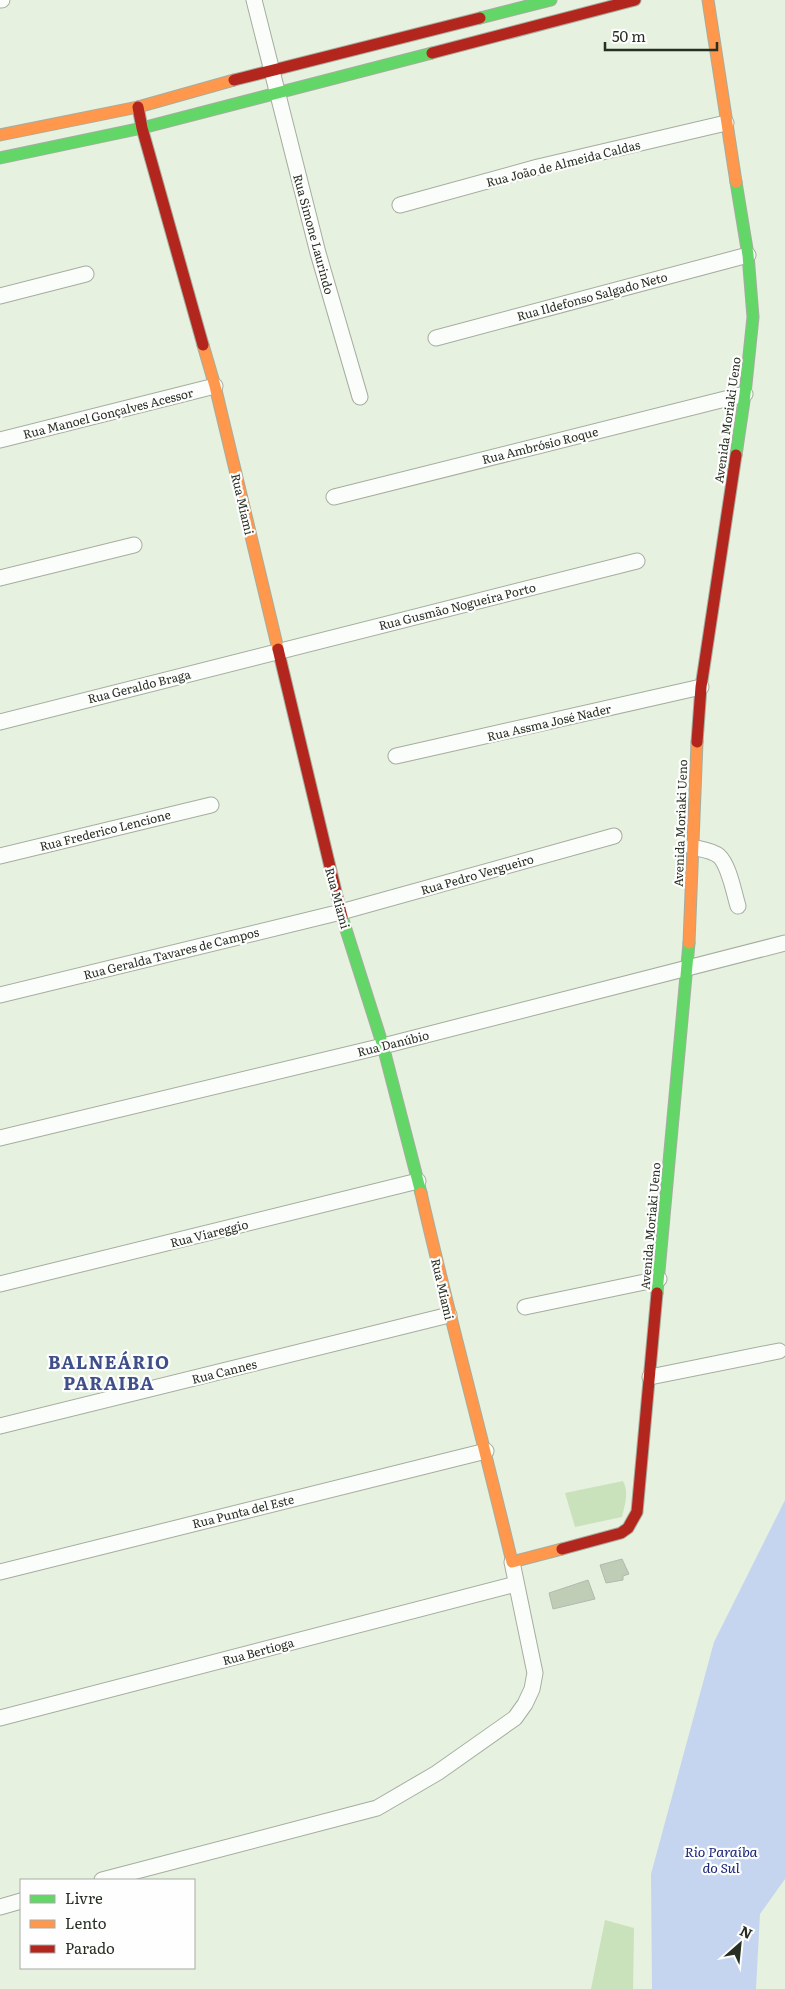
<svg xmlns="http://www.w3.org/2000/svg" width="785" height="1989" viewBox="0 0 785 1989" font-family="Literata,serif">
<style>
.green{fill:#cae2bc}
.water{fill:#c6d5ef}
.building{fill:#bfccb6;stroke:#b2bbad}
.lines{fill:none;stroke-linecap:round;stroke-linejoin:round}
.street-casing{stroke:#a5ad9f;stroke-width:17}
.fast-casing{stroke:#a5ad9f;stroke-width:13}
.slow-casing{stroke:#a5ad9f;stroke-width:13}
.jam-casing{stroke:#a5ad9f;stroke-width:13}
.street{stroke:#fbfdfa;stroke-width:15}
.fast{stroke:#63d668;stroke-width:11}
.slow{stroke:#ff974d;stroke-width:11}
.jam{stroke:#b3261e;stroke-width:11}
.labels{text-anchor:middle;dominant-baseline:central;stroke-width:4.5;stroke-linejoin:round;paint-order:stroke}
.street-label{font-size:12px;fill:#272f22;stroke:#fefefe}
.water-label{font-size:14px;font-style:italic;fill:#1a2678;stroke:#fefefe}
.district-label{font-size:18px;font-weight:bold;letter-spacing:1px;fill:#3e4f8a;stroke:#fefefe}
</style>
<rect width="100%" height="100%" fill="#e6f1df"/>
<path class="green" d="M623,1481C629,1492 625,1504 622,1517L575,1527L565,1493Z
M605,1920L634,1928L633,1989H591Z"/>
<path class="water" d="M785,1500V1879L760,1914L756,1989H652L651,1874L714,1642Z"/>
<path class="building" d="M622,1559L629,1574L623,1576V1580L606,1583L600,1565Z
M588,1580L595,1599L553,1609L549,1593Z"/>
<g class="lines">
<defs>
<path id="street" d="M0,0H2
M254,0L318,253L360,397
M400,205L538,167L726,123
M0,296L86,274
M436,338L748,255
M0,440L215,386
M334,497L745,394
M0,578L134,545
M0,722L637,561
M396,756L701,687
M692,847C700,849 712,850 719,856C729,865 734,893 738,906
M0,856L211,805
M0,995L341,912L614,836
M0,1138L383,1046L785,943
M0,1284L418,1181
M525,1307L659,1279
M650,1377L779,1351
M0,1426L449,1315
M0,1572L486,1451
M0,1718L516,1584
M102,1880L377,1808L437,1773L515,1718L525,1704L532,1689L535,1673L512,1562
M0,1907L21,1901"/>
<path id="fast" d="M480,18L551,0
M0,158L142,128L432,53
M736,182L748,255L753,317L745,394L736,455
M342,917L383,1046L421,1193
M657,1293L689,943"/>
<path id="slow" d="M708,0L736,182
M0,135L138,107L234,80
M203,345L215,386L278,649
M689,943L697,742
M421,1193C449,1316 483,1439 512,1562L562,1549"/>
<path id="jam" d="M432,53L635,0
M234,80L480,18
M138,107L142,128L203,345
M278,649L342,917
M697,742L701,687L736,455
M562,1549L621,1533L628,1528L637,1512L657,1293"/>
</defs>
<use href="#street" class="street-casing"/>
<use href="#fast" class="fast-casing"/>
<use href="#slow" class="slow-casing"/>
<use href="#jam" class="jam-casing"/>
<use href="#street" class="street"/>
<use href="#fast" class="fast"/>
<use href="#slow" class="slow"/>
<use href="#jam" class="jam"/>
</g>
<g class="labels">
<g class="street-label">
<text transform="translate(563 163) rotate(-14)">Rua João de Almeida Caldas</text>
<text transform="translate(314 234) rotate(75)">Rua Simone Laurindo</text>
<text transform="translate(592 296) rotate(-15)">Rua Ildefonso Salgado Neto</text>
<text transform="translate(108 413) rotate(-14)">Rua Manoel Gonçalves Acessor</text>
<text transform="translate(727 420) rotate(-82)">Avenida Moriaki Ueno</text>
<text transform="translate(540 445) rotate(-14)">Rua Ambrósio Roque</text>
<text transform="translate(243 504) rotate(77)">Rua Miami</text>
<text transform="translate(457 606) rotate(-14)">Rua Gusmão Nogueira Porto</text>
<text transform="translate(139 686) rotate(-14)">Rua Geraldo Braga</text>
<text transform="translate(549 722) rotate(-13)">Rua Assma José Nader</text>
<text transform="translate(680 823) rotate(-88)">Avenida Moriaki Ueno</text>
<text transform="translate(105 830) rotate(-14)">Rua Frederico Lencione</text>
<text transform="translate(477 874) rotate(-16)">Rua Pedro Vergueiro</text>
<text transform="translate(338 898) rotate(75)">Rua Miami</text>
<text transform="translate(171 953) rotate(-14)">Rua Geralda Tavares de Campos</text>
<text transform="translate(393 1043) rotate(-14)">Rua Danúbio</text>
<text transform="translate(650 1226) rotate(-85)">Avenida Moriaki Ueno</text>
<text transform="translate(209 1233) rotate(-14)">Rua Viareggio</text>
<text transform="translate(443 1289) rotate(77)">Rua Miami</text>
<text transform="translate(224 1371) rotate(-14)">Rua Cannes</text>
<text transform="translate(243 1511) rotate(-14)">Rua Punta del Este</text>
<text transform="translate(258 1651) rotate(-15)">Rua Bertioga</text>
</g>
<g class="water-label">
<text x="721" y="1851">Rio Paraíba<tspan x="721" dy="16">do Sul</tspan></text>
</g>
<g class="district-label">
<text x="109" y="1361">BALNEÁRIO<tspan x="109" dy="21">PARAIBA</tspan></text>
</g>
</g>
<rect x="20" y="1879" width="175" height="90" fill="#fefefe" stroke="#a8aba6"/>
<rect x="30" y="1895" width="25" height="8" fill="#63d668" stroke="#a8aba6"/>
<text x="65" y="1904" font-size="15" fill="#272f22">Livre</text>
<rect x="30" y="1920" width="25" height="8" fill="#ff974d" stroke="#a8aba6"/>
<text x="65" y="1929" font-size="15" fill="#272f22">Lento</text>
<rect x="30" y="1945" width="25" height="8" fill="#b3261e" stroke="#a8aba6"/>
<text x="65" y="1954" font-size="15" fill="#272f22">Parado</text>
<g transform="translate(740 1944) rotate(27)" stroke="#fefefe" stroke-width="4" paint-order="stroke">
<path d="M0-4L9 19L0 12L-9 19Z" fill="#272f22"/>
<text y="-8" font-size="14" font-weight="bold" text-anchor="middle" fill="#272f22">N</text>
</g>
<path d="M605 42v8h112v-8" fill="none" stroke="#272f22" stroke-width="2.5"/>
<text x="612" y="42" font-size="15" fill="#272f22" stroke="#fefefe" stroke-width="4" paint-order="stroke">50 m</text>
</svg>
